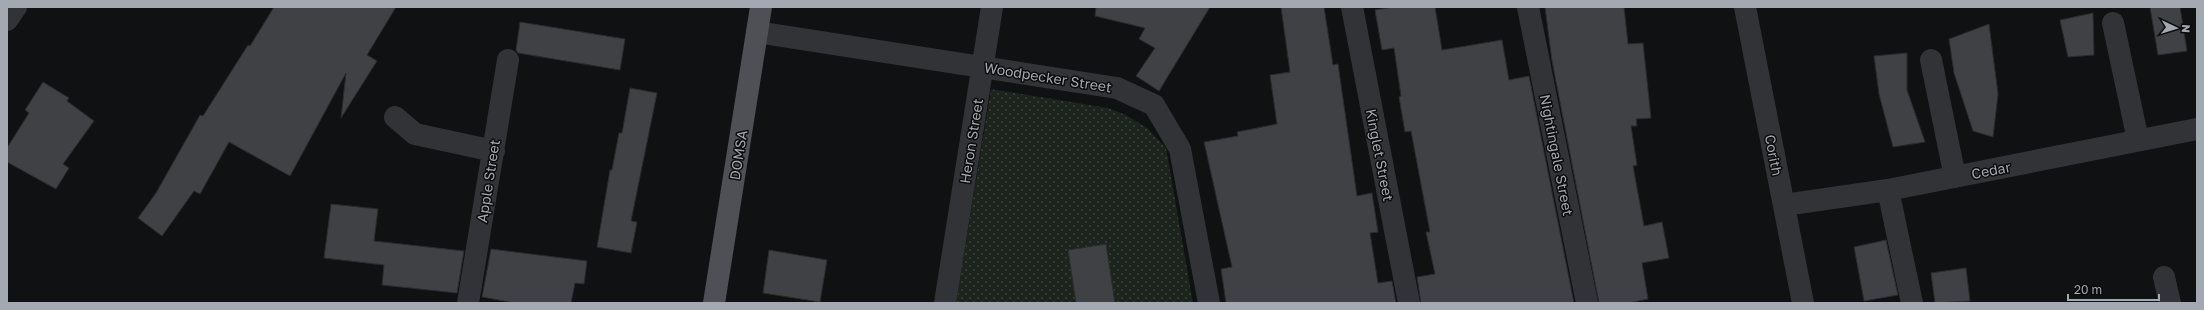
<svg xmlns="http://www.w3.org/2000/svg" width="2204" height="310" viewBox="0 0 2204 310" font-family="'Golos Text',sans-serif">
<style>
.park{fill:url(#park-dots)}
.building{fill:#404145;stroke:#2b2b2d}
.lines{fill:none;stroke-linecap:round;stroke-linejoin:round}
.minor{stroke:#323336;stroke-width:22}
.major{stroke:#4e5055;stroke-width:22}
.labels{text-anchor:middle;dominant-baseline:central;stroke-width:3;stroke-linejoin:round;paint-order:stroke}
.street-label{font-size:14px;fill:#a3a8b1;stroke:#0c0c0d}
</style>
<defs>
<pattern id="park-dots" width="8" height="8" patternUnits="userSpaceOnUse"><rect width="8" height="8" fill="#1d241e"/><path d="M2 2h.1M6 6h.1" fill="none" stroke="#3b413c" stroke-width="1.8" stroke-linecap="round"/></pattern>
</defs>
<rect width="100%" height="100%" fill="#101112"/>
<path class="park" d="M991,89L1108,108L1126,115L1147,128L1166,148L1193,303H956Z"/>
<path class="building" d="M274,7H396L367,55L377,61L341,118L346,73L290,176L229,142L200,194L194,191L162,236L138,218L156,193L200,115L203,116L248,45L250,46Z
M1096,7H1210L1159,91L1136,76L1155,48L1139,39L1145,28L1095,16Z
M1281,7H1324L1333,65L1338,64L1357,196L1372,193L1378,232L1370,233L1378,283L1392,281L1396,303H1226L1221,269L1232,267L1204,142L1238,136L1237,132L1277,124L1270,75L1290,72Z
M1393,7H1435L1442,50L1502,40L1509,80L1529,76L1574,303H1421L1417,277L1435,274L1426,232H1430L1411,131L1405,132L1399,97L1401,96L1394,48L1382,50L1375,10Z
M1545,7H1624L1628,44L1643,43L1651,118L1636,119L1637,126H1631L1637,165L1633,166L1644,226L1662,222L1669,258L1642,263L1648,299L1628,303H1599L1552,61Z
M2150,7H2180L2187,51L2158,55Z
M2093,13L2094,55L2068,57L2060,20Z
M520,22L625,39L620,70L518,53L516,50Z
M1989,24L1998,94L1993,137L1973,131L1954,73L1949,39Z
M1907,53V90L1925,142L1893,147L1879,94L1874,56Z
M43,82L69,98L67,101L94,121L63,164L69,168L56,189L7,162V148L29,113L25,110Z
M630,88L657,93L631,221L637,222L631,253L597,247L610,170H612L619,133H622Z
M331,204L378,209L374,241L464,251L457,293L382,285L384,265L324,258Z
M1886,240L1898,295L1864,301L1854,247Z
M1106,244L1115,303H1076L1068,250Z
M491,249L587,261L584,284L575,283L571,303H515L482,297Z
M769,250L827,260L820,302L763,293Z
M1966,268L1970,301L1935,303L1931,273Z"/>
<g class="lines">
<path class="minor" d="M1352,7L1409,303
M1528,7L1587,303
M1745,7L1803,303
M7,20L16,7
M2113,23L2138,140
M757,32L1117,88L1154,105L1180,149L1209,303
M1931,60L1955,177
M395,117L415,134L494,151
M1888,190L1912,303
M1784,205L1888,190L2197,129
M2164,277L2170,303
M468,303L508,60
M945,303L992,7"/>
<path class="major" d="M714,303L761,7"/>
</g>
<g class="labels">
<g class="street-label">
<text transform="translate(1048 77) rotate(9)">Woodpecker Street</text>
<text transform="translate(971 141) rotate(-81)">Heron Street</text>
<text transform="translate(738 155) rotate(-81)">DOMSA</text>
<text transform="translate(1380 155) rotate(79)">Kinglet Street</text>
<text transform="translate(1557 155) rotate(79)">Nightingale Street</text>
<text transform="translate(1774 155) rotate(79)">Corith</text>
<text transform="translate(1991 170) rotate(-11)">Cedar</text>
<text transform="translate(488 181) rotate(-81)">Apple Street</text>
</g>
</g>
<rect width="2204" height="310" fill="none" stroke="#a3a8b1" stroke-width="16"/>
<g transform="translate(2176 28) rotate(94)" stroke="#0c0c0d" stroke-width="3" paint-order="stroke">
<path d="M0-3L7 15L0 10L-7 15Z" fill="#a3a8b1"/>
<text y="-6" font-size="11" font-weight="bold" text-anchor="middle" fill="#a3a8b1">N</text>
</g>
<path d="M2068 294v6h91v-6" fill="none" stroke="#a3a8b1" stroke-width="2"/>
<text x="2074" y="294" font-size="12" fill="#a3a8b1" stroke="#0c0c0d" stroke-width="3" paint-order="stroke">20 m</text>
</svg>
